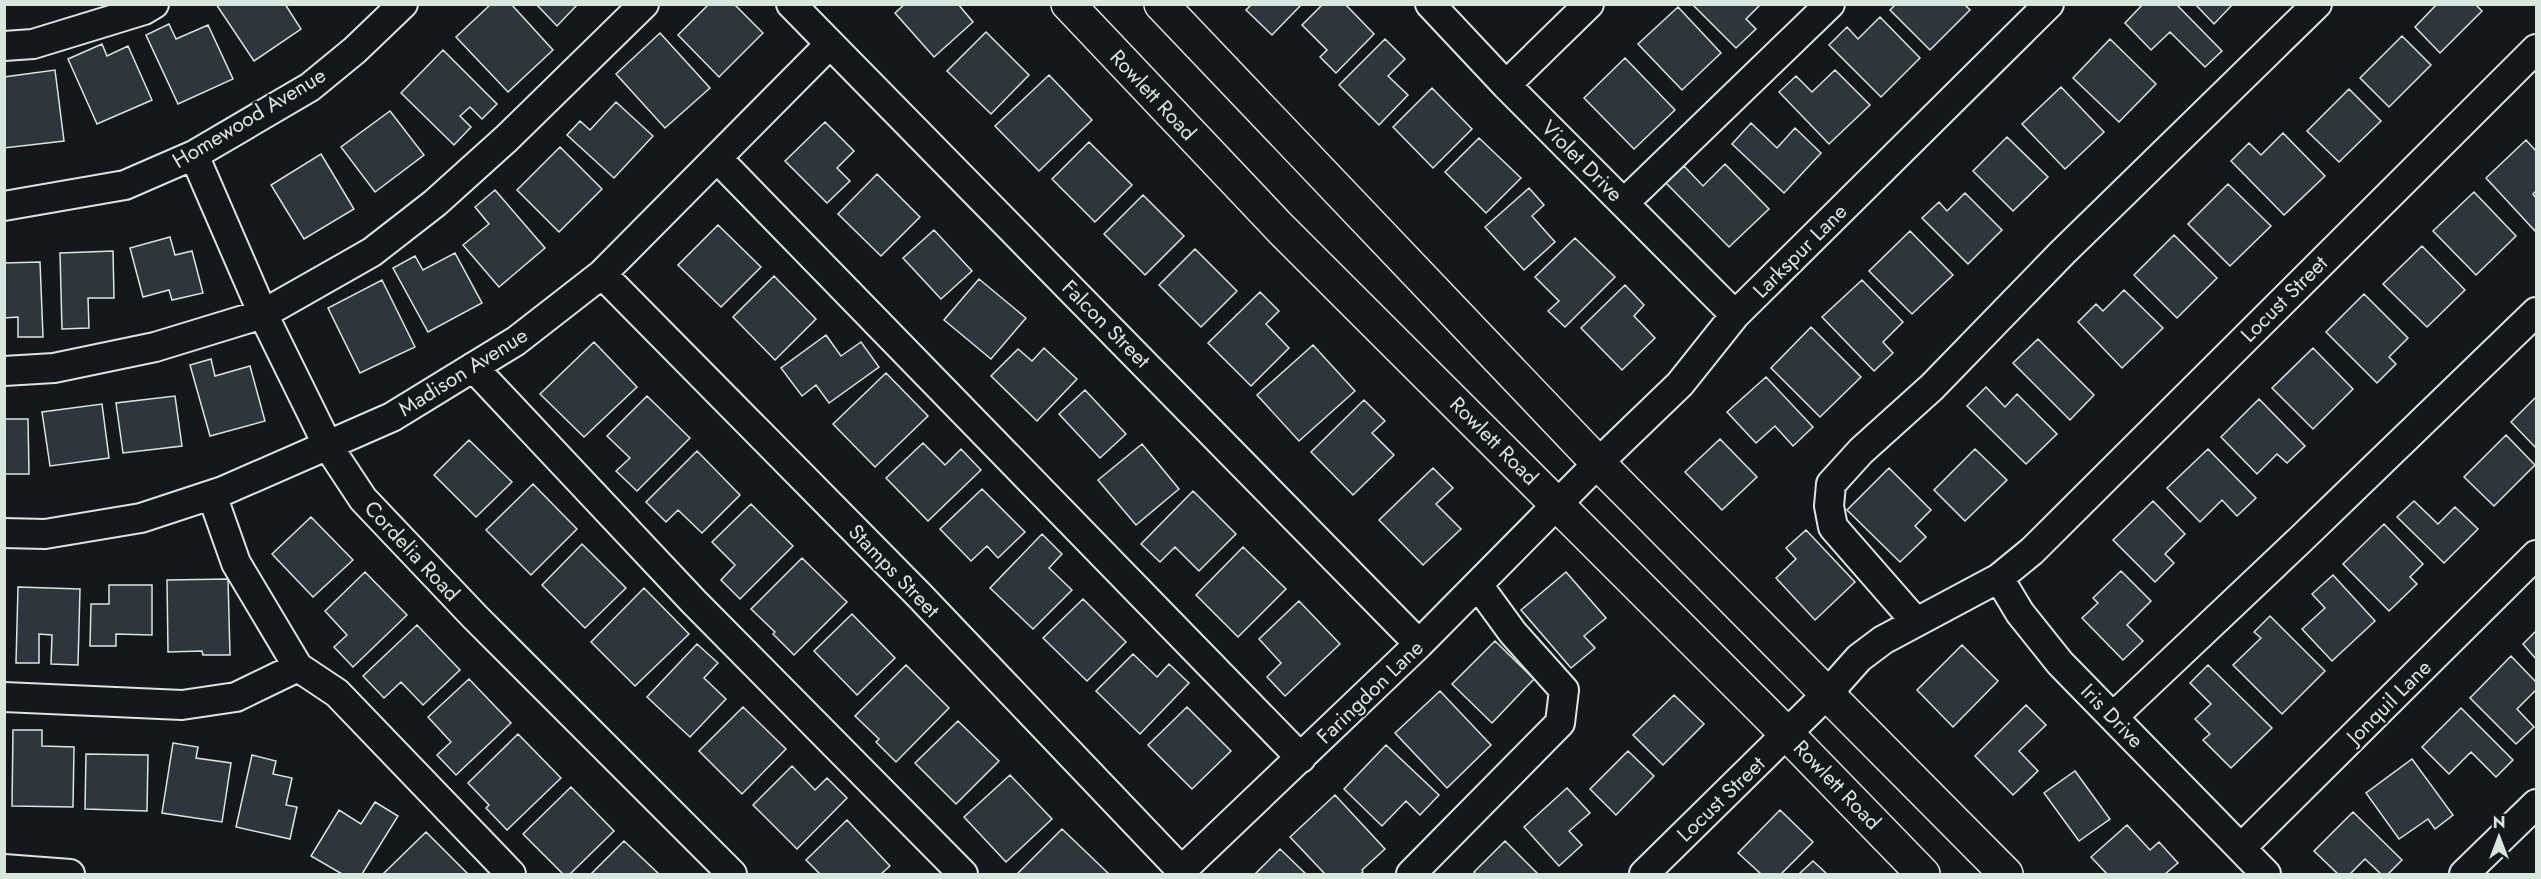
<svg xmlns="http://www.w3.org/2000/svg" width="2541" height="879" viewBox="0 0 2541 879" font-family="Jost,sans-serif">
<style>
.building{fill:#2c363c;stroke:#d8e6dc;stroke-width:1.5}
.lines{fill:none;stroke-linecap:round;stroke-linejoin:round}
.minor-casing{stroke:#d8e6dc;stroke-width:32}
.major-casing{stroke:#d8e6dc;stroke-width:36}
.minor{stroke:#14181c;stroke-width:28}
.major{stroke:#14181c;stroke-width:33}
.labels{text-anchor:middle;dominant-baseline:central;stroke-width:4.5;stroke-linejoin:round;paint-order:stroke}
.street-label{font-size:21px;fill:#d8e6dc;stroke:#14181c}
</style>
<rect width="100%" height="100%" fill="#14181c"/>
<path class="building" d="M216,4H285L301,29L254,61Z
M491,4H511L553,50L508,92L456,37Z
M536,4H578L557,26Z
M709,4H734L763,33L719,77L678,35Z
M905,4H958L973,22L934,57L895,13Z
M1252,4H1302L1272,35L1246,10Z
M1323,4H1345L1374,34L1336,73L1320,57L1327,50L1302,25Z
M1692,4H1761L1746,19L1756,29L1736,48Z
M1896,4H1964L1970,10L1930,50L1890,10Z
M2143,4H2176L2222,51L2205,67L2170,32L2151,50L2125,23Z
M2195,4H2233L2214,24Z
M2437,4H2475L2482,11L2440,53L2415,27Z
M1678,7L1721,53L1682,90L1638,44Z
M1880,17L1920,58L1881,97L1829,45L1847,27L1858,39Z
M169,24L176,39L208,25L233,79L178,104L146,35Z
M986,32L1029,75L991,114L947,71Z
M660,33L710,88L665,128L616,74Z
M2402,36L2431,65L2389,107L2360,78Z
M1385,39L1405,59L1388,76L1408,95L1379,125L1339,85Z
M2110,39L2156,84L2119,122L2073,78Z
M102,44L107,56L128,46L152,100L97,124L68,59Z
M443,50L497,104L482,119L470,107L460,116L471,127L454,145L401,93Z
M1625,58L1675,110L1634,149L1584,98Z
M55,70L64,141L4,148V77Z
M1835,70L1870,105L1829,144L1779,92L1796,76L1812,92Z
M1049,75L1092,120L1039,171L995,126Z
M2061,87L2104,132L2065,169L2022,124Z
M1432,88L1472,129L1433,168L1393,127Z
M2349,89L2381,121L2339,162L2307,131Z
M616,102L653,136L614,178L567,135L580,121L590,130Z
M390,111L424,155L375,192L341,147Z
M825,122L854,151L837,168L850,181L827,203L785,161Z
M1751,123L1777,148L1795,128L1821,153L1784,193L1732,144Z
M2283,133L2325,176L2284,215L2231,161L2249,143L2261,155Z
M2007,137L2048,177L2013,211L1973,171Z
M1479,138L1521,178L1486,213L1445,172Z
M2526,140L2536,151V191L2533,194L2536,198V232L2486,178Z
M1089,142L1132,185L1095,222L1052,179Z
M560,147L602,189L559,232L517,190Z
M321,154L354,209L304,239L271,185Z
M1725,164L1769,209L1729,247L1666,183L1684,166L1703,186Z
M877,174L920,217L881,256L838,214Z
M2228,184L2271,226L2230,266L2188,224Z
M1529,188L1544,205L1532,216L1555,242L1524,270L1485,227Z
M495,190L545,248L499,287L463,245L489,224L475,207Z
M2474,192L2516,236L2476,275L2433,231Z
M1965,193L2002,230L1968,264L1922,218L1939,202L1947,211Z
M1143,195L1184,236L1145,275L1104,234Z
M718,225L761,267L721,307L678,265Z
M934,230L972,271L941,299L903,258Z
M1910,231L1953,275L1912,314L1869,271Z
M2174,235L2217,278L2177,318L2134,275Z
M170,237L175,255L192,251L203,293L172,300L169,290L143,297L130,248Z
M1575,238L1615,277L1565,327L1548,311L1559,301L1535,277Z
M2422,246L2465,290L2427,327L2383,284Z
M1195,249L1237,291L1201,327L1159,285Z
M113,251L114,298H88L89,328L62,329L60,253Z
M455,253L482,303L428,332L393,268L415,256L423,270Z
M40,262L43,337H18V317L4,318V263Z
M774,276L816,319L775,360L733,317Z
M979,279L1026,318L991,359L944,320Z
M382,280L415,347L360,373L328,308Z
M1862,280L1903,322L1883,342L1893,353L1874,371L1822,317Z
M1625,285L1644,305L1634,316L1655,338L1622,370L1581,328Z
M2124,290L2163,328L2122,368L2078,322L2096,304L2103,311Z
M1260,292L1279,311L1266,324L1289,348L1251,386L1208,343Z
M2364,294L2408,338L2389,357L2396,364L2377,383L2326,332Z
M1811,327L1861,377L1820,417L1771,368Z
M826,335L841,356L861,342L879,367L829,403L816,385L802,396L781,368Z
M2038,339L2094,395L2070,420L2013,363Z
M594,342L637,387L584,437L540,394Z
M1313,345L1355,391L1299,441L1257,395Z
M1044,348L1077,379L1037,421L991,376L1018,349L1032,361Z
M2313,348L2353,389L2313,429L2272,388Z
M211,359L215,376L250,366L265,421L210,436L190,365Z
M886,373L928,416L875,467L833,424Z
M1766,377L1813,427L1793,446L1775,426L1756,443L1727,412Z
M1986,387L2005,407L2017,394L2057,434L2026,464L1967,406Z
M1085,390L1126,434L1100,458L1059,414Z
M175,396L182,446L123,453L116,403Z
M647,396L690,438L637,491L616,471L630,458L607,436Z
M2536,397V448L2511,422Z
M2259,399L2305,446L2287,463L2277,454L2257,474L2221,437Z
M1364,400L1385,421L1372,433L1394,455L1353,495L1311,452Z
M102,404L109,458L50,466L42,412Z
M4,419H28L29,474H4Z
M2506,435L2535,465L2494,506L2464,477Z
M1720,439L1757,477L1722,510L1685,472Z
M469,440L512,482L476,517L434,475Z
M923,443L945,465L961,449L981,470L928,521L886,478Z
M1142,444L1179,489L1136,525L1098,480Z
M1975,449L2007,480L1965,521L1934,490Z
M2208,449L2256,498L2237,516L2222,500L2200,522L2167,488Z
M697,451L740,495L702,533L678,510L666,522L646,502Z
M1433,468L1453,488L1436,504L1461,529L1423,565L1379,520Z
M1889,468L1931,510L1915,526L1926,537L1900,562L1847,510Z
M533,484L577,529L531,575L486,530Z
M982,489L1025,532L998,558L987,546L971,561L940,529Z
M1193,491L1236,534L1199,571L1175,547L1160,562L1141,544Z
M2153,501L2185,534L2165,554L2174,563L2155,582L2113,540Z
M2414,501L2438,524L2455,507L2478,529L2444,563L2397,517Z
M751,504L793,546L740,599L721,580L735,565L712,542Z
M311,517L353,560L313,597L272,554Z
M2384,524L2423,564L2410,577L2417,584L2389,611L2343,564Z
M1806,530L1855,582L1815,620L1776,578L1796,559L1786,548Z
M1042,534L1062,554L1049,568L1072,590L1033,629L990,588Z
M582,544L626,588L585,628L542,585Z
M1243,547L1286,589L1238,637L1196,595Z
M802,558L847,602L794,655L773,634L775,632L751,609Z
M2121,571L2151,601L2127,625L2143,641L2123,660L2082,618L2098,603L2093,598Z
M365,572L407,615L353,667L334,647L347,635L325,611Z
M1566,572L1606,618L1584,636L1595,648L1571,668L1521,610Z
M2333,575L2375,621L2332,661L2302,629L2325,608L2312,594Z
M228,579L230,655H203L202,651L168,652L167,580Z
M109,585H152V635L116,634V646H90L91,604H109Z
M18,587L80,589L78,665L51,664L52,635L39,634V663H16Z
M644,588L689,634L635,686L591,642Z
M1083,599L1126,642L1087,681L1043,638Z
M1299,601L1340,644L1285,696L1267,677L1281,663L1259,639Z
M852,614L895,658L857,695L814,651Z
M2270,616L2325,671L2282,714L2233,665L2261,638L2254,632Z
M417,625L460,670L423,705L401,682L384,698L363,676Z
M2536,631V659L2523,644Z
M1495,641L1534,679L1492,723L1452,684Z
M697,644L718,663L704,678L726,699L690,737L647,697Z
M1962,645L1998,681L1953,727L1917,690Z
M1133,654L1157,677L1169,664L1189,683L1140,734L1096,691Z
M2511,656L2536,682V690L2517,709L2534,727L2516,744L2470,698Z
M906,665L949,708L896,762L876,742L879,739L855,716Z
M2208,665L2272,728L2231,768L2203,740L2210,734L2195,719L2211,704L2190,683Z
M469,679L511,723L456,775L437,755L451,742L428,717Z
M1440,691L1491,745L1447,788L1395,733Z
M1674,695L1704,724L1663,765L1633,735Z
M2026,705L2046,725L2019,751L2038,771L2013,795L1975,756Z
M743,707L786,749L742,794L699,751Z
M1187,707L1231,751L1192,789L1148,745Z
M2461,708L2513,760L2496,777L2471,752L2449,774L2422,747Z
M958,721L999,761L956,804L915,763Z
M13,730H42V746L74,747L73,807L12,806Z
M518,734L561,778L507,830L486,808L489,805L468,783Z
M173,743L198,747L196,758L231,763L222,822L162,813Z
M1386,745L1439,795L1420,815L1406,801L1382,826L1344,789Z
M1628,751L1654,776L1616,815L1590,789Z
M86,754L148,755L147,811L85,809Z
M252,755L276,761L273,774L292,778L286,805L297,807L290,839L236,827Z
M2412,759L2453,815L2435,829L2428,819L2399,839L2366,793Z
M792,766L815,790L827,778L847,798L797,849L753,805Z
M2075,771L2110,819L2079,841L2044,793Z
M1010,775L1052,819L1006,862L964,817Z
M571,787L614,831L570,874H563L523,834Z
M1567,788L1590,813L1569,831L1582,845L1559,866L1524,827Z
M1335,795L1385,849L1362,870L1363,872L1360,874H1325L1290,837Z
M375,802L398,816L362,874H342L311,856L339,810L361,824Z
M1780,810L1813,842L1781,874H1761L1738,853Z
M2353,812L2402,860L2388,874H2381L2365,859L2350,874H2338L2314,851Z
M847,820L890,866L881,874H820L806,860Z
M2127,825L2150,850L2159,842L2178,863L2165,874H2107L2091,857Z
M1062,829L1108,873L1106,874H1017Z
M426,832L468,874H383Z
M624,841L659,874H591Z
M1505,841L1538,874H1476L1474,872Z
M1280,849L1306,874H1255Z
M1813,861L1827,874H1799Z"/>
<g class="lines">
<defs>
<path id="minor" d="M791,4L1419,644
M1430,4L1506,85L1735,315
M4,46L33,44L144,10L154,4
M1506,85L1589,4
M194,155L263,314L328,446L363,499L475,617L732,874
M717,158L1301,758
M1624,203L1830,4
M4,206L125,185L194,155L310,87L355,50L403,4
M602,274L918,594L1182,871
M473,367L694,602L963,874
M4,371L54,368L155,347L263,314L372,252L435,203L506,139L644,4
M212,495L236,563L298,667L337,693L511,874
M4,533L45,534L141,518L223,491L392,417L516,341L602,274L830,44
M1999,578L2020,613L2060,663L2266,874
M1916,622L1833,527L1829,506L1831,484L1861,451L1932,387L2062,253L2317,4
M4,697L182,705L236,697L298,667
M2114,716L2300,540L2536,312
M2241,848L2536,555
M4,869L70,874
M1178,874L1419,644L1598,463L1680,384L1735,315L2049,4
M1411,874L1560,723L1564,690L1513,633L1478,585
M1644,874L1827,694L1859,658L1883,640L1999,578L2032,551L2536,49
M2464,874L2536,804"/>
<path id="major" d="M1068,4L1281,229L1787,734L1923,874
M1161,4L1598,463L2006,874"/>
</defs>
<use href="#minor" class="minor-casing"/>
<use href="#major" class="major-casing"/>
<use href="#minor" class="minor"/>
<use href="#major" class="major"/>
</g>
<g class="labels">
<g class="street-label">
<text transform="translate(1153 95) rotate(47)">Rowlett Road</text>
<text transform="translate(249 118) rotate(-31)">Homewood Avenue</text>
<text transform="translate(1582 161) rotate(45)">Violet Drive</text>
<text transform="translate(1800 251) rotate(-45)">Larkspur Lane</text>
<text transform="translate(2284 299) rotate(-45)">Locust Street</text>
<text transform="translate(1106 324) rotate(45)">Falcon Street</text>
<text transform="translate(463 372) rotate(-32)">Madison Avenue</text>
<text transform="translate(1494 441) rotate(45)">Rowlett Road</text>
<text transform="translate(412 551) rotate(47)">Cordelia Road</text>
<text transform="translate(894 571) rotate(46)">Stamps Street</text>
<text transform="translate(1370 692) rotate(-44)">Faringdon Lane</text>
<text transform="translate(2389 702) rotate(-45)">Jonquil Lane</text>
<text transform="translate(2112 716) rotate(46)">Iris Drive</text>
<text transform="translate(1837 785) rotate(46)">Rowlett Road</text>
<text transform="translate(1721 799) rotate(-44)">Locust Street</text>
</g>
</g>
<rect width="2541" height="879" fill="none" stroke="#d8e6dc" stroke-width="12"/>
<g transform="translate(2499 837)" stroke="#14181c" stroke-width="4.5" paint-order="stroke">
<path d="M0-4.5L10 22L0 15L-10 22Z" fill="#d8e6dc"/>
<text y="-9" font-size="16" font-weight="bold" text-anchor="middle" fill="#d8e6dc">N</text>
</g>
</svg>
